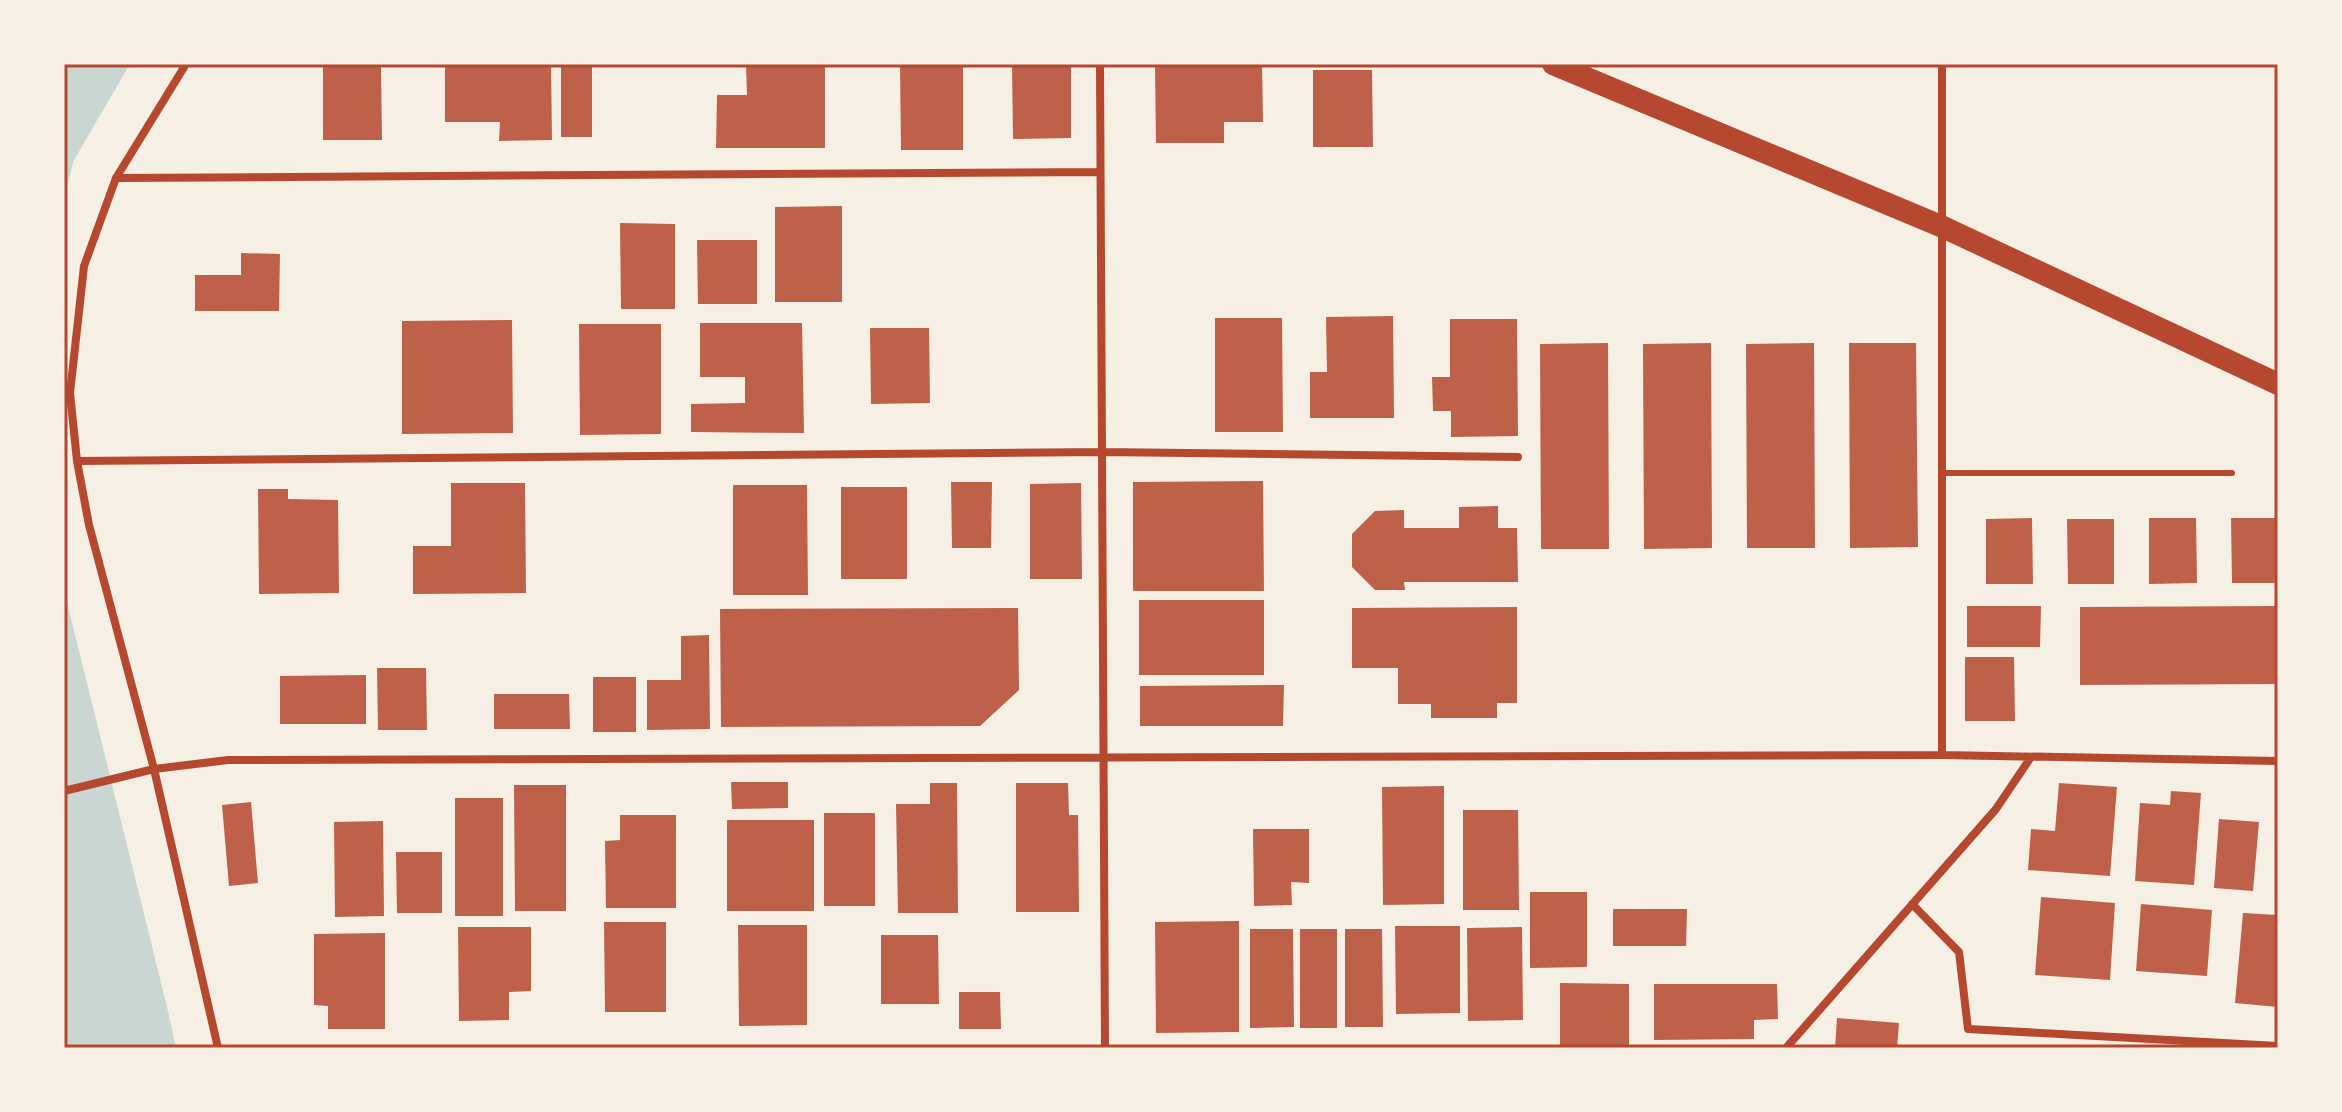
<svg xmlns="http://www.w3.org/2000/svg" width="2342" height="1112" viewBox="0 0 2342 1112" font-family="'Fira Sans',sans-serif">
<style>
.water{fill:#c9d6d2}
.building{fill:#bf614a}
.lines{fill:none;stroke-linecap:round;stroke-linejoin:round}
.service{stroke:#b5482f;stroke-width:6}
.minor{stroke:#b5482f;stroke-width:8}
.trunk{stroke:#b5482f;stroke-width:22}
.neatline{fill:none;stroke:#b5482f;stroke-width:3}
</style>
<rect width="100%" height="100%" fill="#f6efe4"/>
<path class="water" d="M64,64H130L74,160L64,196Z
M64,590L167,1007L176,1048H64Z"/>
<path class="building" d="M323,64H381L382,140H323Z
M445,64H551L552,140L499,141L500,122H445Z
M561,64H592V137H561Z
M746,64H825V148H716L717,95H747Z
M900,64H963V150H901Z
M1012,64H1071V138L1013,139Z
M1155,64H1262L1263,122H1224V143H1156Z
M1313,70H1372L1373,147H1313Z
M842,206V302H775V207Z
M620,223L675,224V309H621Z
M697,240H757V304H698Z
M241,253L280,254L279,311H195V275H241Z
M1393,316L1394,418H1310V372H1327L1326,317Z
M1215,318H1282L1283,432H1215Z
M1450,319H1517L1518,436L1451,437V411H1433L1432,377H1450Z
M512,320L513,433L402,434V321Z
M700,323H802L804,433L691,432V404L745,403V377H700Z
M579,324H661V434L580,435Z
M870,328H929L930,403L871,404Z
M1608,343L1609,549H1541L1540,344Z
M1711,343L1712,548L1644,549L1643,344Z
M1814,343L1815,548H1747L1746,344Z
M1849,343H1916L1918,547L1850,548Z
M1263,481L1264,591H1133V482Z
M951,482H992L991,548H952Z
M451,483H525L526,593L413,594V546H451Z
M1081,483L1082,579H1030V484Z
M733,485H807L808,595H733Z
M841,487H907V579H841Z
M258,489H288V499L338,500L339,593L259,594Z
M1498,506V528H1517L1518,582H1404L1405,590H1375L1352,567V534L1375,511L1404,510V528H1459V507Z
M2032,518L2033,584H1986V519Z
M2149,518H2196L2197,583L2149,584Z
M2231,518H2278V583H2232Z
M2067,519H2114V584H2068Z
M1139,600H1264V675H1139Z
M1967,606H2041L2040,647H1967Z
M2278,606V684L2080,685V607Z
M1517,607V703H1497V718H1431V704H1398V668H1352V608Z
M1018,608L1019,690L980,726L721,727L720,609Z
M709,635L710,729L647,730V680H681V636Z
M1965,657H2014L2015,721H1965Z
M377,668H426L427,730H378Z
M366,675V724H280V676Z
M593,677H636V732H593Z
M1284,685L1283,726H1140V686Z
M494,694H569L570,729H494Z
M731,782H788V808L732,809Z
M930,783H957L958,913H898L896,804H930Z
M1016,783H1068L1069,815H1078L1079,912H1016Z
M2059,783L2117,787L2110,876L2028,870L2031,829L2055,831Z
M514,785H566V911H515Z
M1444,786V904L1383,905L1382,787Z
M2171,791L2201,793L2194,885L2135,881L2140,803L2170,805Z
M455,798H503V916H455Z
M251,802L258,883L229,886L222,805Z
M1463,810H1518L1519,910H1463Z
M824,813H875V906H824Z
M620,815H676V908H606L605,841L620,840Z
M2219,819L2259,822L2253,891L2214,888Z
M727,820H814V911H727Z
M383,821L384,916L335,917L334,822Z
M1253,829H1309V883L1291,882L1292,905L1254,906Z
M396,852H442V913H397Z
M1530,892H1587V967L1530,968Z
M2041,897L2115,903L2110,980L2035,975Z
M2141,904L2212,910L2207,976L2136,971Z
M1613,909H1687L1686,946H1613Z
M2243,913L2278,915V1007L2235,1003Z
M1239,921V1032L1156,1033L1155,922Z
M604,922H666V1012H605Z
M738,925H807V1025L739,1026Z
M1395,926H1460V1013L1396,1014Z
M458,927H531V991L509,992V1020L459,1021Z
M1522,927L1523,1020L1468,1021L1467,928Z
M1250,929H1293L1294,1027L1250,1028Z
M1300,929H1337V1028H1300Z
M1345,929H1382L1383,1027H1345Z
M385,933V1029H328V1006L314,1005V934Z
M881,935H938L939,1004H881Z
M1560,983L1629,984V1048H1560Z
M1654,984H1777L1778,1019L1754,1020V1039L1654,1040Z
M959,992H1000L1001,1029H959Z
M1837,1018L1899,1023L1897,1048H1835Z"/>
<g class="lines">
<path class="service" d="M1943,473H2232"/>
<path class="minor" d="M186,64L116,178L84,266L70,393L77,461L89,525L154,769L218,1048
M1100,64L1105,1048
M1942,64V755
M116,178L1100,172
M77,461L1102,452L1518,457
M64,791L154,769L228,760L1942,755L2278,761
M1912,904L1959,952L1968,1029L2278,1046
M1786,1048L1996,809L2031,757"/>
<path class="trunk" d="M1553,64L1943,227L2278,384"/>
</g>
<rect width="2342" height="1112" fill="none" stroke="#f6efe4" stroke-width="132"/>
<rect x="66" y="66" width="2210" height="980" class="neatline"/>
</svg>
